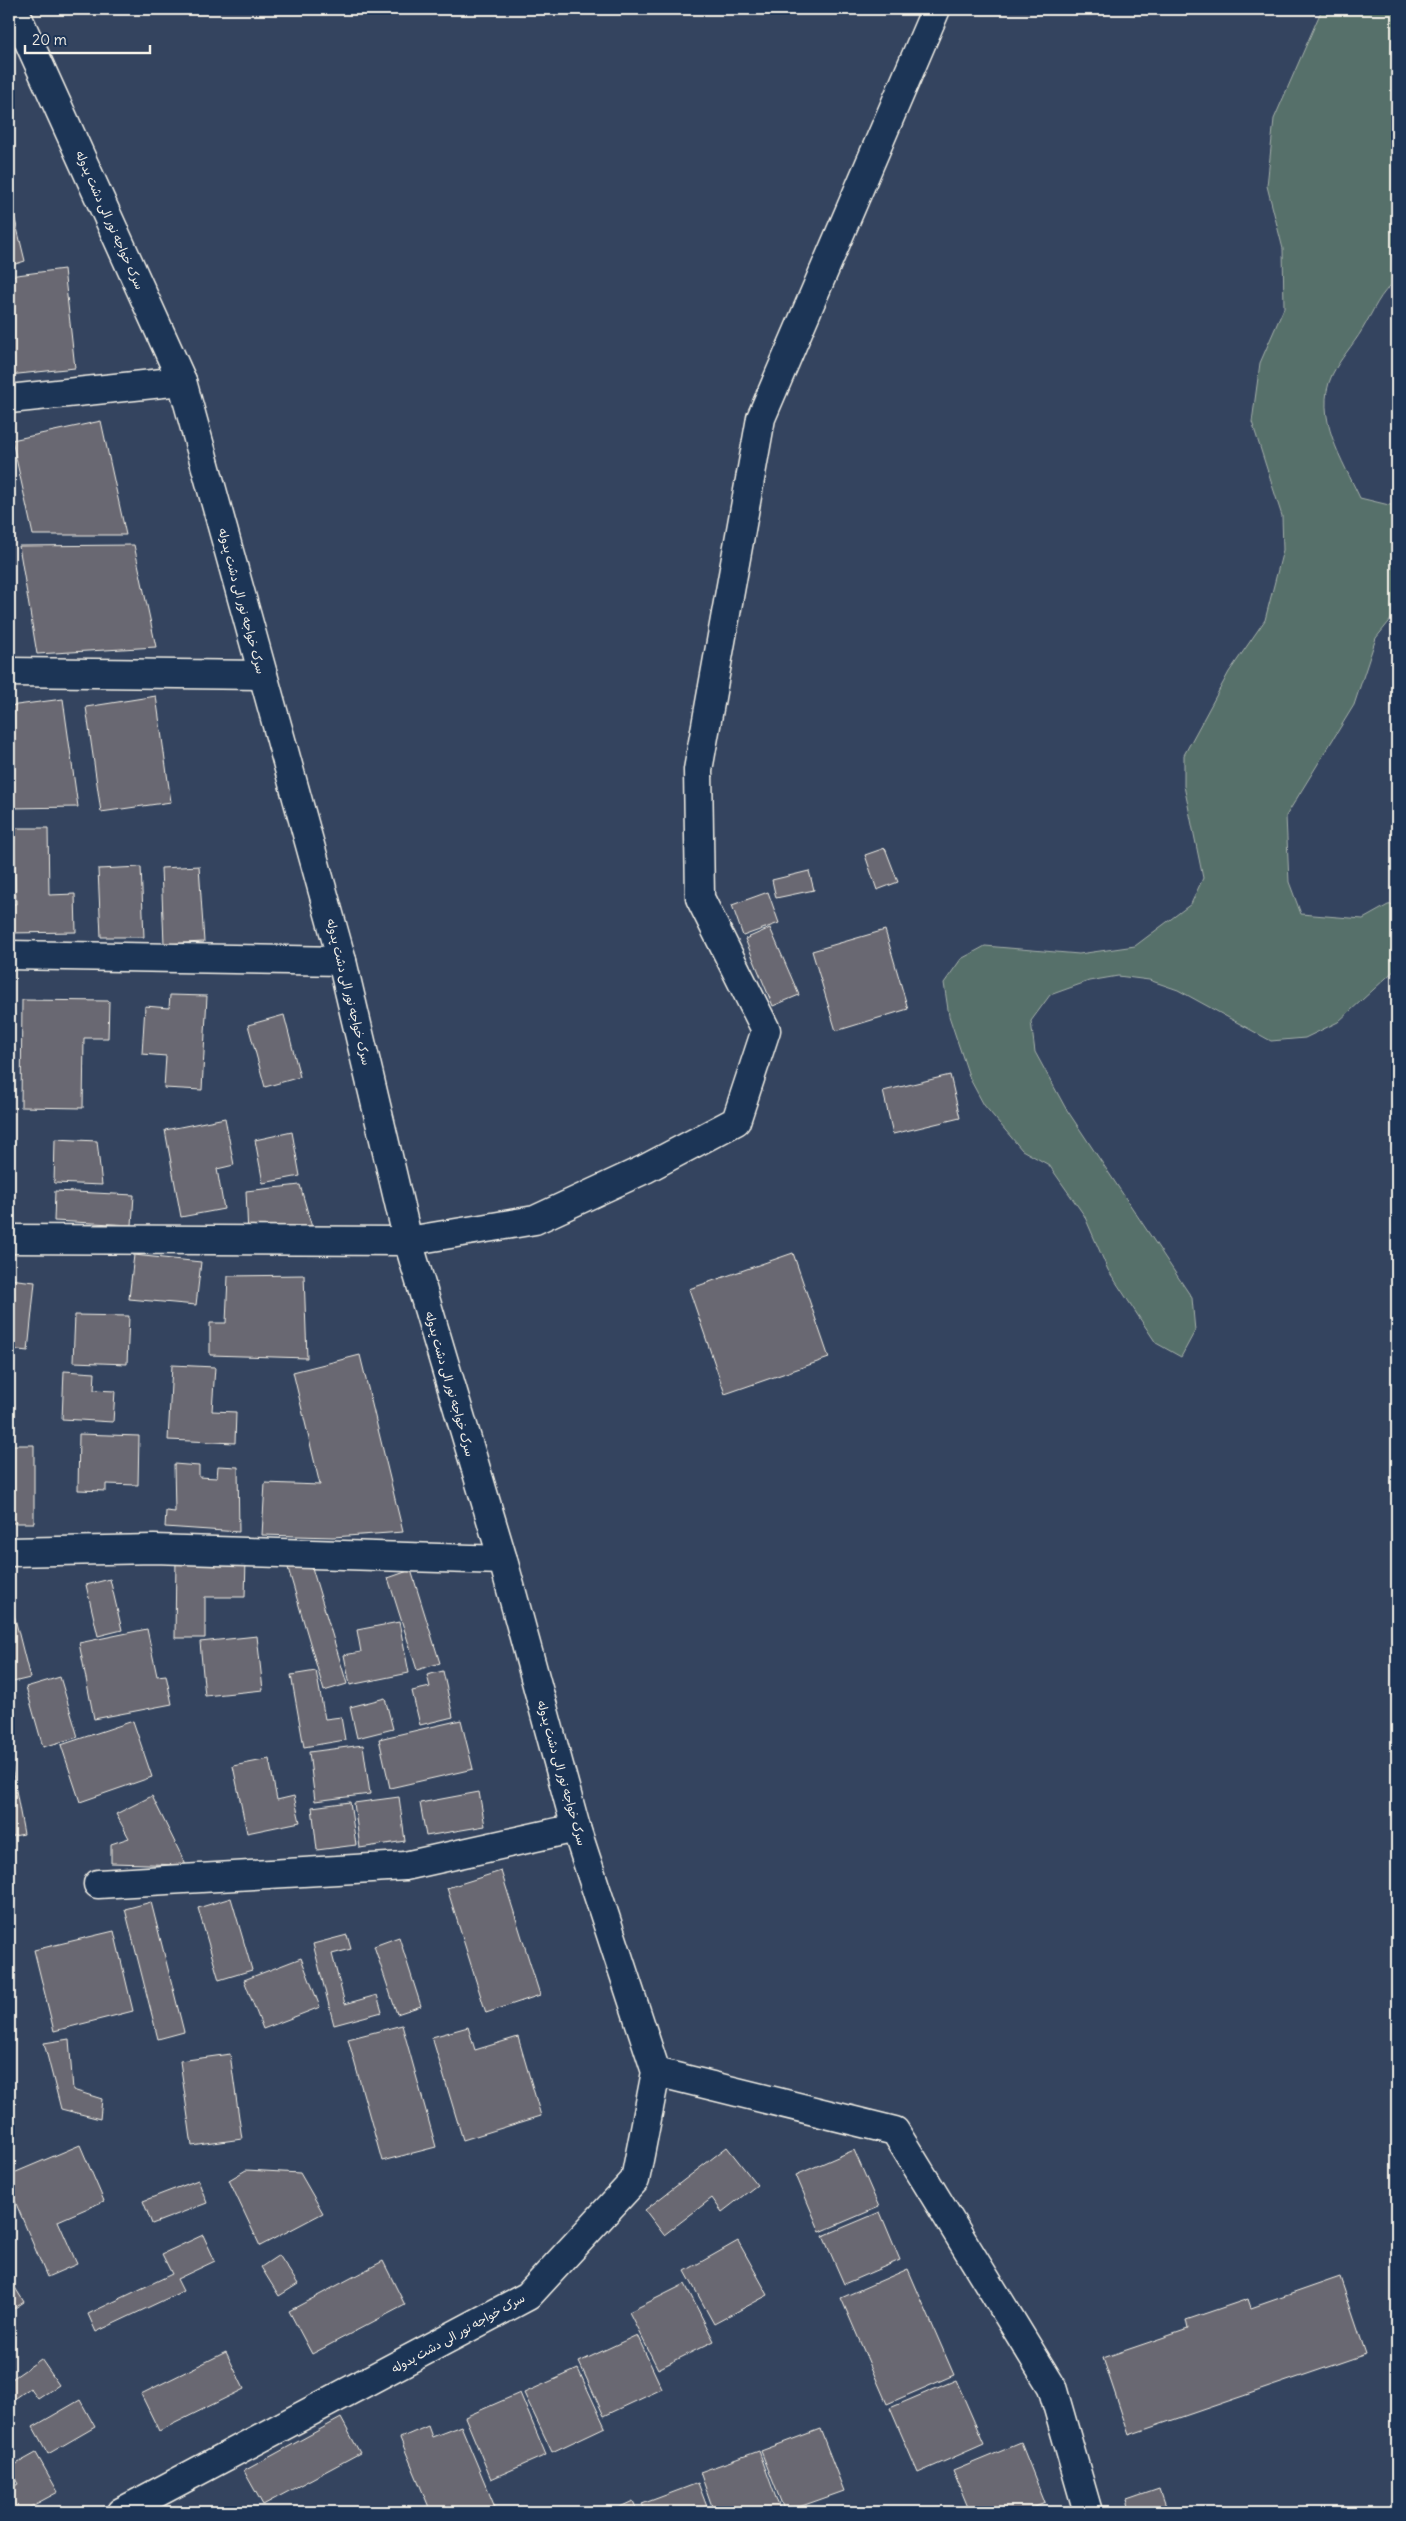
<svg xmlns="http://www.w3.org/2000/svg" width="1406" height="2521" viewBox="0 0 1406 2521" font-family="Delius,'Playpen Sans Arabic',sans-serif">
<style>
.green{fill:#566f6b;stroke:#a5b0aa}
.building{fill:#696872;stroke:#f4f1e8}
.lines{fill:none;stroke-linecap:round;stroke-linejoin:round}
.street-casing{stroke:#f4f1e8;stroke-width:31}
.secondary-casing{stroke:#f4f1e8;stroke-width:31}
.street{stroke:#1d3557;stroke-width:28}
.secondary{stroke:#1d3557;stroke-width:28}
.labels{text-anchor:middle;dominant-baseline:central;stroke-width:4;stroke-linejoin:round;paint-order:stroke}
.street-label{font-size:12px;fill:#f4f1e8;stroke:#1d3557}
</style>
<rect width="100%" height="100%" fill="#34445f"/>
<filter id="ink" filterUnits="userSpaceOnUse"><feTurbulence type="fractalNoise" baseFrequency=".02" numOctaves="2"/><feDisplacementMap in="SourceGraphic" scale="10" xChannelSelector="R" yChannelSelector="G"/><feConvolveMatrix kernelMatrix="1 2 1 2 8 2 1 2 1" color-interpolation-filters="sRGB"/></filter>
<g filter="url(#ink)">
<path class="green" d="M1322,9H1397V280C1380,292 1373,312 1362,330C1353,345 1340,359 1332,375C1313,416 1343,461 1360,498L1389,505L1397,504V612L1376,638L1354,705L1286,816L1289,882L1301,914L1363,919L1388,905L1397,904V968L1338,1022L1305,1038L1271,1041L1178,990L1149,980L1118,976L1089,981L1050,995L1031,1021L1035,1052L1065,1107L1192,1298L1195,1331L1181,1357L1156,1343L1108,1270L1084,1215L1049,1165L1022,1150L984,1105L970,1079L949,1016L944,983L961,959L985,946L1079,954L1135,946L1191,904L1203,878L1184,786V755L1229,672L1265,620L1283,550L1282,516L1252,422L1260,363L1284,308L1283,249L1267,186L1274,119Z"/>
<path class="building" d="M9,195L25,261L9,266Z
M64,269L75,368L9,375V276Z
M101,421L126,535H33L12,440Z
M134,545L156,647L37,654L19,546Z
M156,696L171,802L101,812L86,707Z
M63,699L78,807L9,808V706Z
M14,828H48L49,895L75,894L76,932L9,933V904H16Z
M885,848L898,882L877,890L865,855Z
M199,866L204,942L164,944L161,868Z
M141,867L144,937H101L98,869Z
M809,871L814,890L776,898L772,880Z
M768,892L779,923L743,936L732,905Z
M770,928L799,995L773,1006L745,939Z
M885,930L908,1009L836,1031L812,951Z
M170,995L207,996L202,1090L164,1088L166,1056L142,1054L145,1006L169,1008Z
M22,1000L109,1001L108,1038H84L83,1108L21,1107Z
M284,1015L300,1077L265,1087L248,1025Z
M950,1075L960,1118L893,1134L883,1091Z
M225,1118L234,1165L217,1169L224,1209L181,1217L165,1130Z
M292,1132L300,1176L263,1183L255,1140Z
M55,1139L97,1141L102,1185L54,1183Z
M300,1185L313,1231L248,1235L246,1191Z
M55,1191L134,1195L132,1225L54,1221Z
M793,1253L829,1358L725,1394L689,1289Z
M134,1255L201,1262L196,1305L129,1299Z
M304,1275L307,1358L210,1355V1323H226L228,1276Z
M9,1279L35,1282L28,1351L9,1349Z
M75,1315L129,1316L127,1364L73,1362Z
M360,1355L403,1532L333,1537L262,1535L265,1483L320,1485L293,1372Z
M172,1365L215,1367L212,1411L236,1412L235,1443L168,1440Z
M64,1371L95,1373L94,1390L115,1391L113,1422L62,1419Z
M79,1434L139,1436L138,1485L106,1484V1491L78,1490Z
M9,1445H34V1523H9Z
M174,1464L199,1466V1477L217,1478L218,1466L238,1467L239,1532L165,1527L166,1511L175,1512Z
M176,1558L246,1559L245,1597H205V1638H175Z
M310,1561L347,1684L324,1691L288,1568Z
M411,1570L440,1663L417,1670L388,1578Z
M110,1579L122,1630L98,1636L86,1585Z
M9,1595L30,1678L9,1683Z
M399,1622L409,1673L350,1685L344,1655L361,1652L357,1630Z
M147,1629L157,1676L166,1675L172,1704L94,1719L79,1643Z
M257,1636L263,1690L205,1696L200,1642Z
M316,1671L325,1719L341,1717L345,1740L304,1747L291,1675Z
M443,1671L453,1717L420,1725L412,1691L430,1687L427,1675Z
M60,1677L78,1737L43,1747L26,1687Z
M385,1698L393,1729L357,1738L350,1707Z
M461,1720L473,1769L390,1788L379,1739Z
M133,1721L152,1777L80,1802L61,1745Z
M363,1745L370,1794L315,1801L309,1752Z
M9,1752L24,1834L9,1837Z
M269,1759L277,1800L294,1796L300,1822L247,1833L233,1766Z
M479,1792L485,1826L426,1836L420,1803Z
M152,1796L186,1865L111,1863V1844L129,1838L116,1814Z
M399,1797L405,1841L360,1848L354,1803Z
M350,1802L356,1845L317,1850L312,1807Z
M501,1871L540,1995L486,2013L447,1888Z
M231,1898L252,1970L219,1980L198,1908Z
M151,1902L184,2032L158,2039L125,1909Z
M114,1931L133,2011L54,2031L34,1950Z
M347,1935L351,1949L332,1954L345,2004L377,1995L382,2012L334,2025L313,1944Z
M399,1937L421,2006L397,2014L374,1946Z
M301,1958L320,2007L263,2029L244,1980Z
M402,2025L436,2147L382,2161L348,2039Z
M468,2027L475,2050L518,2037L541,2116L463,2140L432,2037Z
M69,2039L73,2090L102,2099L100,2119L61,2109L44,2043Z
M230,2054L242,2139L192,2146L180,2061Z
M80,2145L104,2201L58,2221L77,2264L47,2277L9,2187V2175Z
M727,2147L757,2185L722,2212L712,2198L664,2235L645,2210Z
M854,2150L879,2207L820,2232L796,2175Z
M246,2170L300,2173L323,2213L260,2246L229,2180Z
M198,2180L207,2203L152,2224L143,2201Z
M880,2212L900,2260L844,2284L823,2236Z
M203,2235L215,2261L177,2279L183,2291L96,2332L88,2314L172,2274L162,2254Z
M738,2241L768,2295L714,2324L685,2271Z
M279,2255L298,2284L279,2296L261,2267Z
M383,2261L405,2305L312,2354L289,2311Z
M908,2269L954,2375L887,2404L841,2298Z
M1340,2277L1366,2354L1129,2435L1103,2358L1188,2329L1186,2320L1248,2299L1251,2308Z
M9,2278L24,2302L9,2312Z
M685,2284L714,2341L658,2369L629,2312Z
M637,2335L662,2389L604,2416L579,2362Z
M226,2352L244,2389L159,2431L141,2394Z
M41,2359L59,2385L38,2399L30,2388L9,2403V2381Z
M578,2369L605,2427L552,2452L524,2393Z
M956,2380L984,2444L918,2473L890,2408Z
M520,2393L546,2455L491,2479L465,2417Z
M80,2400L95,2427L48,2454L33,2427Z
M341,2418L360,2453L263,2505L244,2471Z
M428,2426L432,2437L461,2426L497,2512H431L400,2438Z
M820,2429L844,2491L785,2512L761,2451Z
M1021,2443L1045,2503L1023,2512H970L953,2471Z
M759,2451L781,2512H714L700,2472Z
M36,2453L58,2492L21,2512H9V2489L18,2484L9,2468Z
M698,2483L709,2512H646L642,2504Z
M1159,2489L1167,2512H1131L1127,2500Z
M633,2501L638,2512H609Z"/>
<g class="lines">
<defs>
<path id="street" d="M9,399L182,381
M9,672L263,675
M9,955L342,961
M9,1239L408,1241L535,1220L645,1169L736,1121L766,1030L700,898L698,770L761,418L936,9
M9,1552L154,1549L503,1560
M98,1884L405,1866L576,1828
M656,2072L895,2131L1052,2387L1088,2512"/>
<path id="secondary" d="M14,9L182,381L342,961L408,1241L503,1560L576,1828L656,2072L635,2180L528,2296L121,2512"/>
</defs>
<use href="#street" class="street-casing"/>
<use href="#secondary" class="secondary-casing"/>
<use href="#street" class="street"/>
<use href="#secondary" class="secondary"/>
</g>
</g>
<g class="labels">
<g class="street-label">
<text transform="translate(110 220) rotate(66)">سرک خواجه نور الی دشت پدوله</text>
<text transform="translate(242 601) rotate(75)">سرک خواجه نور الی دشت پدوله</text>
<text transform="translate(349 992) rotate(76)">سرک خواجه نور الی دشت پدوله</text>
<text transform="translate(450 1384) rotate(74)">سرک خواجه نور الی دشت پدوله</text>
<text transform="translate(562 1773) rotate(74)">سرک خواجه نور الی دشت پدوله</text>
<text transform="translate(458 2333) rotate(-29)">سرک خواجه نور الی دشت پدوله</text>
</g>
</g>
<rect width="1406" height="2521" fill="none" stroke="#1d3557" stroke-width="30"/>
<rect x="15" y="15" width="1376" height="2491" fill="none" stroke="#f4f1e8" stroke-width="2" filter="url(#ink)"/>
<path d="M25 45v8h125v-8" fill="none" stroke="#f4f1e8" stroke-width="2.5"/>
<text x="32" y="45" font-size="15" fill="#f4f1e8" stroke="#1d3557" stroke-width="4" paint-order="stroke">20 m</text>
</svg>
